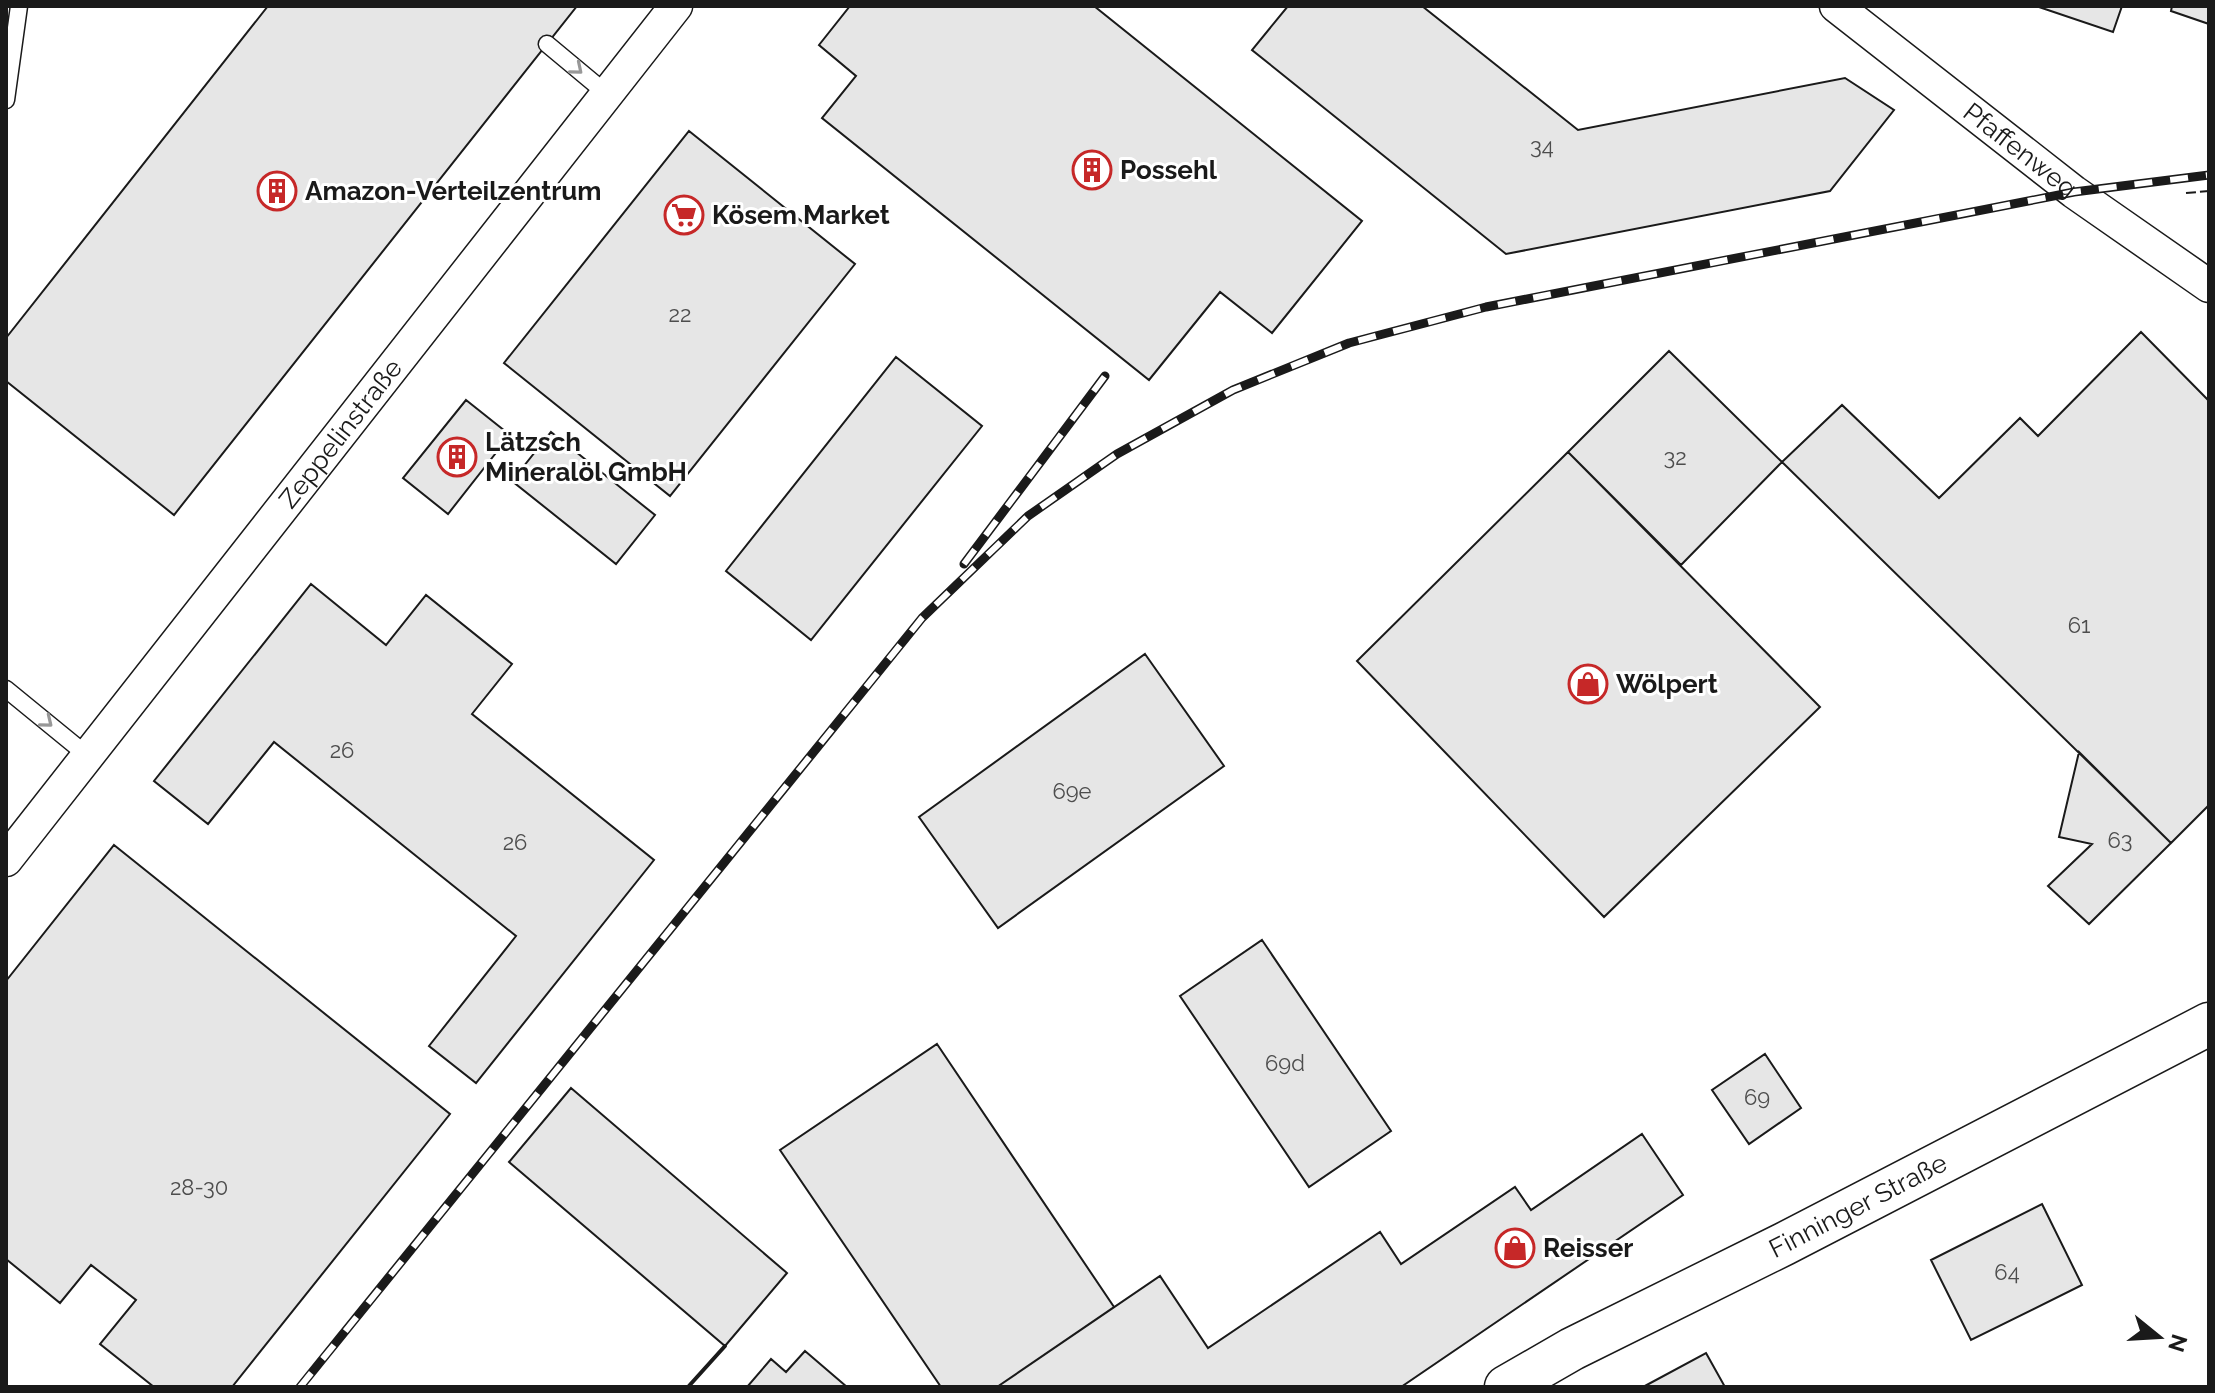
<svg xmlns="http://www.w3.org/2000/svg" width="2215" height="1393" viewBox="0 0 2215 1393" font-family="Raleway,sans-serif">
<style>
.building{fill:#e6e6e6;stroke:#1a1a1a;stroke-width:2}
.lines{fill:none;stroke-linecap:round;stroke-linejoin:round}
.service-casing{stroke:#1a1a1a;stroke-width:19}
.minor-casing{stroke:#1a1a1a;stroke-width:35}
.tertiary-casing{stroke:#1a1a1a;stroke-width:45}
.service{stroke:#fff;stroke-width:16}
.minor{stroke:#fff;stroke-width:32}
.tertiary{stroke:#fff;stroke-width:42}
.rail-casing{stroke:#1a1a1a;stroke-width:9}
.rail{stroke:#fff;stroke-width:6;stroke-dasharray:18;stroke-linecap:butt}
.fence{stroke:#1a1a1a;stroke-width:2;stroke-dasharray:10 4;stroke-linecap:butt}
.wall{stroke:#1a1a1a;stroke-width:4}
.oneway{stroke:#989898}
.labels{text-anchor:middle;dominant-baseline:central;stroke-width:6;stroke-linejoin:round;paint-order:stroke}
.number-label{font-size:22px;fill:#4d4d4d}
.street-label{font-size:26px;fill:#1a1a1a;stroke:#fff}
.poi-label{font-size:26px;font-weight:bold;fill:#1a1a1a;stroke:#fff;text-anchor:start}
</style>
<rect width="100%" height="100%" fill="#fff"/>
<path class="building" d="M268,6H577L174,515L6,381V338Z
M850,6H1094L1362,221L1272,333L1220,292L1149,380L822,118L856,76L819,45Z
M1288,6H1422L1578,130L1845,78L1894,110L1830,191L1506,254L1252,50Z
M2036,6H2122L2113,32Z
M2172,6H2209V24L2171,11Z
M689,131L855,264L670,496L504,363Z
M2141,332L2209,401V805L2171,843L1782,462L1842,405L1939,498L2020,418L2038,436Z
M1669,351L1782,462L1681,565L1568,452Z
M896,357L982,426L811,640L726,571Z
M466,400L510,435L448,514L403,478Z
M551,432L655,515L616,564L512,481Z
M1568,452L1820,707L1604,917L1357,661Z
M311,584L386,645L426,595L512,664L472,714L654,860L476,1083L429,1046L516,936L274,742L208,824L154,781Z
M1145,654L1224,766L998,928L919,817Z
M2079,752L2171,843L2089,924L2048,886L2092,844L2059,837Z
M114,845L450,1114L232,1387H154L100,1344L136,1300L91,1265L60,1303L6,1259V981Z
M1262,940L1391,1131L1309,1187L1180,996Z
M937,1044L1114,1307L997,1387H941L780,1150Z
M1765,1054L1801,1108L1749,1144L1712,1090Z
M571,1088L787,1273L725,1346L509,1162Z
M1642,1134L1683,1195L1401,1387H997L1160,1276L1208,1348L1380,1232L1401,1264L1515,1187L1531,1210Z
M2042,1204L2082,1285L1971,1340L1931,1260Z
M805,1351L847,1387H747L771,1359L786,1372Z
M1706,1353L1725,1387H1643Z"/>
<g class="lines">
<defs>
<path id="service" d="M547,44L607,94
M6,100L19,6
M6,689L88,756"/>
<g id="minor">
<path id="s1" d="M1836,6L2074,192L2209,286"/>
<path id="s2" d="M6,860L676,6"/>
</g>
<g id="tertiary">
<path id="s3" d="M1506,1387L1572,1349L1784,1244L2209,1024"/>
</g>
</defs>
<use href="#service" class="service-casing"/>
<use href="#minor" class="minor-casing"/>
<use href="#tertiary" class="tertiary-casing"/>
<use href="#service" class="service"/>
<use href="#minor" class="minor"/>
<use href="#tertiary" class="tertiary"/>
<defs>
<path id="rail" d="M964,564L1105,376
M300,1387L922,618L1028,516L1117,454L1233,390L1349,343L1486,307L2074,192L2209,175"/>
</defs>
<use href="#rail" class="rail-casing"/>
<use href="#rail" class="rail"/>
<path class="fence" d="M2186,193L2209,191"/>
<path class="wall" d="M688,1387L725,1346"/>
</g>
<defs><path id="oneway-chevron" d="M-2-3.5L2.5 0L-2 3.5" fill="none" stroke-width="1.6" stroke-linecap="round" stroke-linejoin="round" transform="scale(2)"/></defs>
<g class="oneway">
<use href="#oneway-chevron" transform="translate(577 69) rotate(40)"/>
<use href="#oneway-chevron" transform="translate(47 722) rotate(39)"/>
</g>
<defs>
<symbol id="building-ring" viewBox="-11 -11 22 22"><circle r="9.5" fill="#fff" stroke="#c62828" stroke-width="1.5"/><path d="M-4-6H4V6H1V3H-1V6H-4ZM-2.5-4.3h1.7v1.8h-1.7ZM.8-4.3h1.7v1.8H.8ZM-2.5-1h1.7V.8h-1.7ZM.8-1h1.7V.8H.8Z" fill="#c62828"/></symbol>
<symbol id="supermarket-ring" viewBox="-11 -11 22 22"><circle r="9.5" fill="#fff" stroke="#c62828" stroke-width="1.5"/><path d="M-6-5.5h2.5l.6 2H6L4.5 2H-2.5L-4.4-4H-6ZM-1.5 3.2a1.3 1.3 0 1 0 .1 0ZM3 3.2a1.3 1.3 0 1 0 .1 0Z" fill="#c62828"/></symbol>
<symbol id="shop-ring" viewBox="-11 -11 22 22"><circle r="9.5" fill="#fff" stroke="#c62828" stroke-width="1.5"/><path d="M-5-2.5h2.3a2.7 3.5 0 0 1 5.4 0H5L5.5 6h-11ZM-1.5-2.5h3a1.5 2.3 0 0 0-3 0Z" fill="#c62828"/></symbol>
</defs>
<g fill-rule="evenodd">
<use href="#building-ring" x="1070" y="148" width="44" height="44"/>
<use href="#building-ring" x="255" y="169" width="44" height="44"/>
<use href="#supermarket-ring" x="662" y="193" width="44" height="44"/>
<use href="#building-ring" x="435" y="435" width="44" height="44"/>
<use href="#shop-ring" x="1566" y="662" width="44" height="44"/>
<use href="#shop-ring" x="1493" y="1226" width="44" height="44"/>
</g>
<g class="labels">
<g class="number-label">
<text x="1542" y="146">34</text>
<text x="680" y="314">22</text>
<text x="1675" y="457">32</text>
<text x="2079" y="625">61</text>
<text x="342" y="750">26</text>
<text x="1072" y="791">69e</text>
<text x="2120" y="840">63</text>
<text x="515" y="842">26</text>
<text x="1285" y="1063">69d</text>
<text x="1757" y="1097">69</text>
<text x="199" y="1187">28-30</text>
<text x="2007" y="1272">64</text>
</g>
<g class="street-label">
<text stroke="none"><textPath href="#s1" startOffset="234">Pfaffenweg</textPath></text>
<text stroke="none"><textPath href="#s2" startOffset="542">Zeppelinstraße</textPath></text>
<text stroke="none"><textPath href="#s3" startOffset="396">Finninger Straße</textPath></text>
</g>
<g class="poi-label">
<text x="1120" y="170">Possehl</text>
<text x="305" y="191">Amazon-Verteilzentrum</text>
<text x="712" y="215">Kösem Market</text>
<text x="485" y="442">Lätzsch<tspan x="485" dy="30">Mineralöl GmbH</tspan></text>
<text x="1616" y="684">Wölpert</text>
<text x="1543" y="1248">Reisser</text>
</g>
</g>
<rect width="2215" height="1393" fill="none" stroke="#1a1a1a" stroke-width="16"/>
<g transform="translate(2159 1337) rotate(108)" stroke="#ffffff" stroke-width="6" paint-order="stroke">
<path d="M0-6L14 30L0 20L-14 30Z" fill="#1a1a1a"/>
<text y="-12" font-size="22" font-weight="bold" text-anchor="middle" fill="#1a1a1a">N</text>
</g>
</svg>
